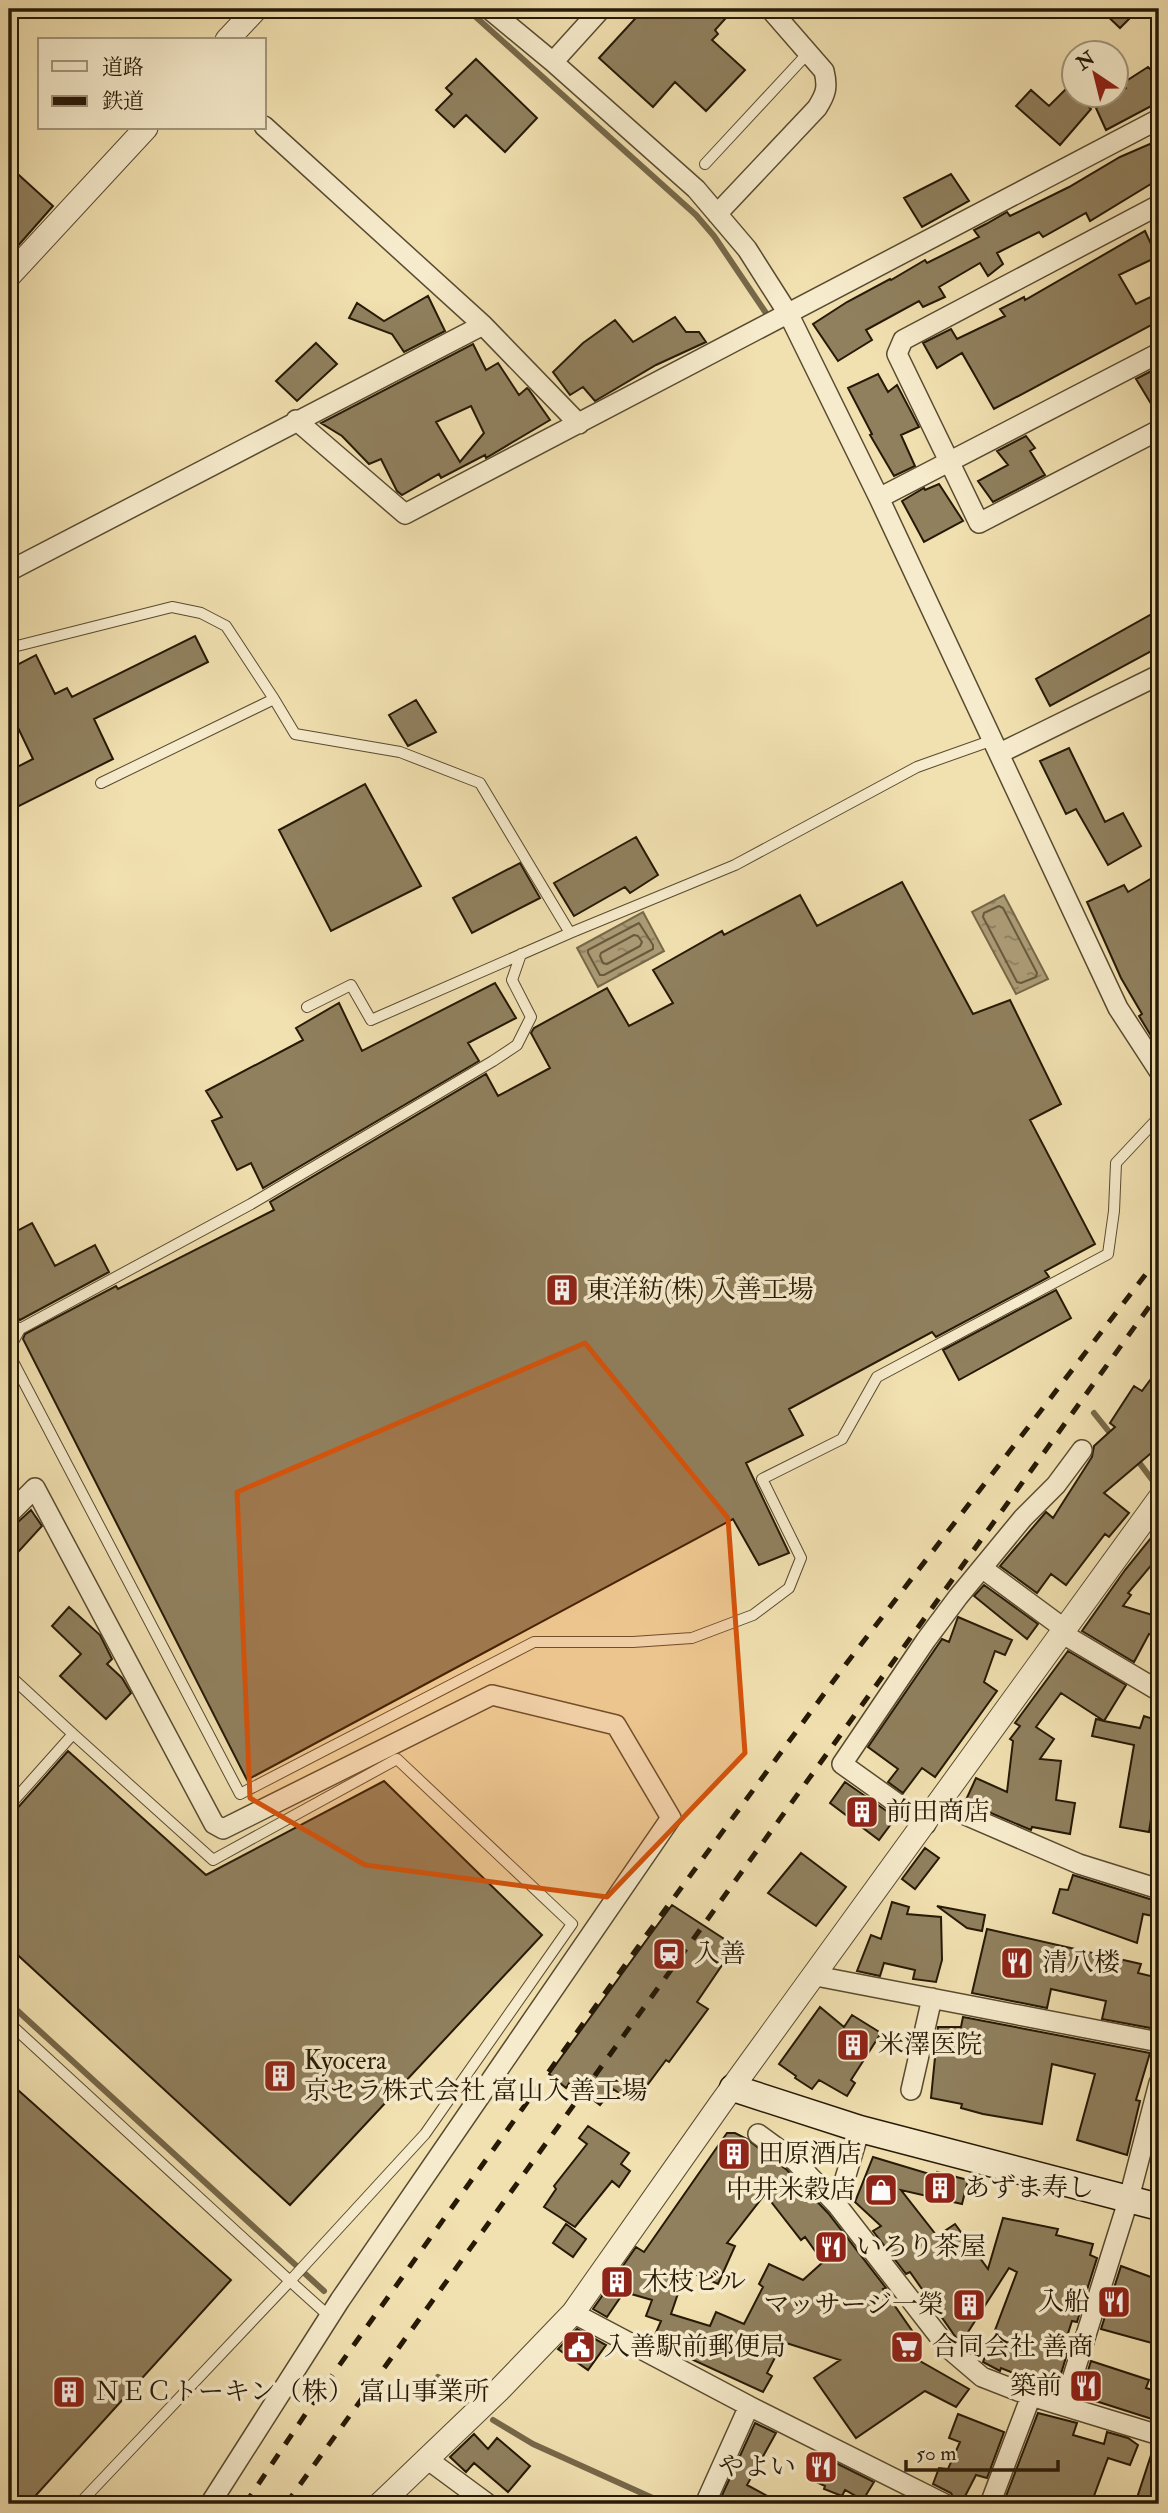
<svg xmlns="http://www.w3.org/2000/svg" width="1168" height="2513" viewBox="0 0 1168 2513" font-family="'IM FELL Double Pica','Noto Serif JP',serif">
<style>
.water{fill:url(#water-ripples);stroke:#766849;stroke-width:2}
.lines{fill:none;stroke-linecap:round;stroke-linejoin:round}
.shore{stroke:#695a3e;stroke-width:2}
.stream{stroke:#766849;stroke-width:6}
.building{fill:#90805e;stroke:#261906;stroke-width:2;fill-rule:evenodd}
.service-casing{stroke:#594b30;stroke-width:12}
.minor-casing{stroke:#594b30;stroke-width:22}
.tertiary-casing{stroke:#594b30;stroke-width:25}
.secondary-casing{stroke:#261906;stroke-width:29}
.service{stroke:#f6ebcc;stroke-width:10}
.minor{stroke:#f6ebcc;stroke-width:19}
.tertiary{stroke:#f6ebcc;stroke-width:23}
.secondary{stroke:#f6ebcc;stroke-width:26}
.rail{stroke:#261906;stroke-width:5;stroke-dasharray:12 12;stroke-linecap:butt}
.marked{fill:#d5530b;fill-opacity:0.2;stroke:#d5530b;stroke-width:5;stroke-linejoin:round}
.labels{text-anchor:middle;dominant-baseline:central;stroke-width:7;stroke-linejoin:round;paint-order:stroke}
.poi-label{font-size:26px;fill:#261906;stroke:#f6ebcc;text-anchor:start}
</style>
<defs>
<pattern id="water-ripples" width="26" height="14" patternUnits="userSpaceOnUse" patternTransform="scale(1.75)"><rect width="26" height="14" fill="#ac9c76"/><path d="M2 4q2-2 4 0t4 0M15 11q2-2 4 0t4 0" fill="none" stroke="#8c7e5f"/></pattern>
</defs>
<rect width="100%" height="100%" fill="#f1e0b0"/>
<filter id="stains"><feTurbulence type="fractalNoise" baseFrequency=".00286" numOctaves="4"/><feColorMatrix values="0 0 0 0 .2 0 0 0 0 .09 0 0 0 0 .02 0 0 0 .5 -.17"/></filter>
<radialGradient id="worn" r=".72"><stop offset=".6" stop-color="#630" stop-opacity="0"/><stop offset="1" stop-color="#630" stop-opacity=".3"/></radialGradient>
<path class="water" d="M1004,895L1048,979L1016,994L972,912Z
M643,912L664,951L598,987L577,948Z"/>
<g class="lines">
<path class="shore" d="M999,906L1003,908L1037,973L1036,977L1021,983L1017,982L983,917L984,913Z
M639,923L653,945V949L604,975H600L588,953V950Z
M634,935L638,936L642,942L640,946L607,964L603,963L600,956L601,953Z"/>
<path class="stream" d="M467,9L696,215L714,236L768,316
M1094,1413L1114,1438
M1135,1457L1159,1489
M9,2003L324,2291
M438,2377L464,2395
M493,2420L533,2444L666,2504"/>
</g>
<path class="building" d="M644,9H734L715,30L718,34L712,40L745,70L706,111L675,82L653,107L599,58Z
M1100,9H1139L1120,28Z
M476,59L537,118L505,152L466,115L454,127L436,110L452,94L446,88Z
M1159,63V102L1106,130L1096,108L1126,88L1123,83L1148,67L1151,70Z
M1068,87L1091,109L1060,145L1016,106L1031,90L1049,106Z
M1159,140V179L1090,221L1086,213L1043,237L1039,232L997,253L1003,264L988,276L980,263L939,287L945,297L923,307L919,301L866,330L872,340L838,361L813,324L847,302L890,279L891,280L925,260L927,263L979,237L974,230L986,224L1007,212L1010,216L1069,187L1120,157Z
M9,166L53,206L9,256Z
M951,174L969,201L922,227L904,198Z
M1145,231L1157,257L1119,275L1136,304L1159,293V321L994,409L962,353L937,368L923,343L951,329L957,339L1005,316L1000,309L1024,297L1025,300Z
M428,296L445,331L404,352L392,334L349,318L357,303L384,321Z
M675,317L686,332H699L706,342L656,365L595,401L583,387L570,395L553,372L583,343L615,320L633,342Z
M316,343L337,364L297,401L276,381Z
M473,344L486,370L498,363L519,395L527,388L529,390L550,420L486,458L485,455L441,478L439,474L402,495L397,491L381,459L369,464L342,436L321,423ZM471,406L484,433L460,462L436,422Z
M1159,367V417L1136,379Z
M878,374L888,392L897,385L919,427L901,435L915,466L894,476L870,435L872,434L848,388Z
M1026,436L1035,448L1030,451L1045,475L993,502L978,481L1008,465L997,451Z
M939,484L963,521L924,542L902,501L924,488L925,490Z
M1159,610V647L1050,706L1036,679Z
M195,636L208,662L94,719L113,759L9,811V771L33,759L9,709V669L36,655L55,694L67,688L72,697Z
M416,700L436,732L408,746L389,715Z
M1069,748L1105,822L1123,813L1141,846L1108,865L1076,809L1066,814L1040,761Z
M365,784L421,886L331,931L279,830Z
M636,837L658,875L630,893L625,887L574,916L554,883Z
M520,863L540,898L472,933L453,898Z
M1159,874V1049L1139,1016L1142,1014L1121,978L1087,902L1124,885L1128,892Z
M902,882L973,1014L1010,1000L1061,1104L1030,1120L1095,1244L1045,1271L1049,1277L936,1337L932,1332L789,1409L803,1435L746,1463L789,1553L759,1565L733,1519L247,1780L23,1339L25,1334L116,1286L118,1289L274,1210L270,1202L486,1074L498,1096L550,1068L531,1033L534,1028L607,988L629,1026L673,1003L653,970L722,931L724,935L800,895L817,926Z
M495,983L516,1018L468,1043L479,1061L263,1188L251,1163L237,1170L212,1121L222,1117L206,1091L303,1040L296,1028L339,1003L362,1051Z
M32,1223L55,1266L95,1245L109,1272L20,1320L9,1312V1235Z
M1056,1290L1071,1318L959,1380L943,1350Z
M1159,1368V1447L1153,1456L1150,1454L1104,1493L1129,1513L1109,1537L1105,1534L1066,1585L1051,1574L1037,1593L1000,1566L1046,1512L1053,1518L1092,1457L1094,1446L1115,1427L1110,1423L1134,1386L1142,1391Z
M31,1510L42,1526L9,1562V1526L17,1523Z
M1159,1528V1556L1128,1593L1131,1595L1123,1606L1159,1617V1637L1149,1634L1134,1662L1082,1631L1125,1570Z
M984,1585L1038,1624L1027,1639L974,1596Z
M69,1607L100,1635L112,1659L107,1664L122,1678L131,1693L106,1719L60,1676L81,1654L52,1626Z
M958,1617L1012,1640L1005,1655L995,1651L984,1682L997,1691L935,1777L922,1768L903,1793L888,1782L898,1769L868,1747L942,1639L949,1642Z
M1068,1651L1126,1685L1104,1721L1140,1728L1144,1716L1159,1721V1767L1149,1832L1120,1827L1134,1745L1092,1736L1096,1719L1104,1721L1061,1693L1036,1727L1054,1739L1040,1759L1061,1761L1056,1800L1075,1803L1070,1834L1032,1827L1031,1830L965,1802L976,1778L1007,1792L1013,1741L1010,1739L1020,1726L1015,1723Z
M68,1751L206,1875L384,1781L542,1935L290,2205L9,1947V1813L15,1811Z
M845,1782L888,1812L887,1814L894,1820L879,1840L830,1803Z
M925,1848L939,1858L915,1889L902,1879Z
M801,1853L846,1887L816,1926L768,1893Z
M1073,1875L1156,1901L1153,1916L1143,1914L1137,1943L1053,1913L1060,1889L1068,1890Z
M892,1902L909,1907L907,1914L941,1917L942,1960L936,1982L913,1979L915,1970L884,1963L880,1976L857,1971L871,1935L881,1939Z
M672,1905L735,1946L697,2002L708,2009L669,2062L666,2060L634,2103L613,2089L600,2105L570,2082L566,2088L549,2074Z
M937,1906L985,1915L982,1931L967,1928Z
M987,1929L1141,1964L1138,1973L1159,1978V2013L1156,2029L1102,2019L1106,2001L1051,1989L1047,2008L972,1993Z
M820,2007L844,2027L852,2015L881,2033L851,2080L855,2083L847,2096L819,2080L812,2089L795,2078L796,2076L779,2064Z
M963,2017L1150,2053L1136,2100L1140,2101L1127,2155L1077,2140L1095,2074L1052,2064L1042,2124L983,2114L961,2108L962,2104L931,2098L938,2027H961Z
M9,2082L231,2280L28,2504H9Z
M588,2126L629,2153L621,2164L630,2171L619,2187L612,2181L575,2227L544,2207L556,2189L554,2186L587,2144L579,2138Z
M727,2133H735L747,2139L787,2170L828,2213L886,2288L883,2289L920,2342L897,2334L892,2345L969,2389L956,2407L925,2391L856,2438L814,2378L840,2360L783,2342L767,2373L772,2376L763,2392L691,2359L694,2351L655,2335L661,2321L646,2316L652,2300L624,2292L607,2317L593,2309L636,2247L644,2252ZM765,2194L801,2240L805,2237L823,2262L803,2280L769,2264L759,2284L763,2287L744,2324L716,2312L710,2326L671,2314L686,2270L718,2284L735,2246L727,2243Z
M873,2157L936,2176L937,2172L968,2180L962,2204L901,2190L937,2236L955,2224L988,2269L1003,2218L1058,2229L1056,2235L1093,2244L1090,2255L1097,2258L1077,2322L1072,2321L1062,2352L1067,2354L1056,2390L1001,2368L1000,2371L983,2362L1017,2272L1009,2268L961,2343L957,2339L910,2272L906,2274L873,2231L881,2226L855,2202Z
M566,2224L586,2239L573,2257L553,2243Z
M1121,2266L1159,2280V2345L1101,2329Z
M577,2329L606,2345L588,2370L558,2349Z
M1091,2361L1149,2380L1146,2388L1159,2392V2408L1155,2420L1080,2396Z
M1038,2413L1077,2423L1073,2435L1104,2444L1107,2432L1128,2438L1138,2445L1130,2465L1108,2458L1091,2504H1003Z
M958,2414L1004,2432L987,2478L976,2475L961,2504H957L951,2493L933,2484L939,2468L948,2469L960,2442L949,2438Z
M755,2423L776,2433L747,2485L782,2504H718Z
M474,2434L488,2449L497,2438L530,2466L508,2492L474,2463L466,2472L450,2457Z
M1154,2446L1159,2447V2504H1135Z
M820,2455L874,2482L863,2500L845,2490L842,2496L824,2489L825,2486L810,2479Z"/>
<g class="lines">
<defs>
<path id="service" d="M705,164L808,53
M9,648L172,607L201,613L226,626L274,699
M101,783L274,699L295,734L400,752L480,783L570,933L735,865L917,767L993,740
M307,1007L351,985L371,1020L570,933
M9,1322L20,1329L251,1204L493,1061L517,1045L531,1017L512,980L521,954
M9,1349L20,1329
M9,1354L240,1794L534,1642H633L692,1638L753,1615L789,1588L801,1558L762,1479L842,1439L877,1377L1108,1254L1114,1211L1116,1163L1159,1117
M9,1675L73,1734
M9,1806L73,1734L213,1860L397,1759L572,1924L425,2134L290,2281L330,2317
M9,2023L290,2281L79,2504"/>
<path id="minor" d="M489,9L553,62L696,189L747,249L789,315L879,498L1118,1008L1159,1071
M553,62L601,9
M264,126L483,325L579,424
M1159,205L903,340L897,354L979,523L1159,430
M717,214L817,108C826,94 828,87 824,71L770,9
M296,420L405,514L1159,119
M879,498L1159,353
M9,571L483,325
M1000,753L1159,675
M9,1514L35,1488L214,1824L223,1829L492,1695L616,1725L671,1818L340,2300L210,2504
M982,1568L1066,1630
M1063,1634L1159,1691
M940,1804L1079,1864L1159,1889
M926,1824L842,1764L926,1640L958,1597L1023,1518L1056,1485L1082,1450
M816,1976L1159,2042
M911,2090L932,1998
M860,2129L837,2205L948,2348L982,2377L1031,2396L1159,2435
M758,2134L795,2161L837,2205
M573,2313L749,2406L945,2504
M1064,2405L1129,2198L1159,2083
M427,2459L488,2504
M705,2504L749,2406
M990,2504L1031,2396"/>
<path id="tertiary" d="M227,40L256,9
M9,276L146,128
M380,2504L498,2391L573,2313L721,2103L1159,1499"/>
<path id="secondary" d="M733,2088L860,2129L1159,2207"/>
</defs>
<use href="#service" class="service-casing"/>
<use href="#minor" class="minor-casing"/>
<use href="#tertiary" class="tertiary-casing"/>
<use href="#secondary" class="secondary-casing"/>
<use href="#service" class="service"/>
<use href="#minor" class="minor"/>
<use href="#tertiary" class="tertiary"/>
<use href="#secondary" class="secondary"/>
<path class="rail" d="M245,2504L321,2391L645,1937L846,1664L1159,1257
M286,2504L1159,1293"/>
</g>
<path class="marked" d="M585,1343L728,1518L745,1753L607,1897L365,1865L250,1798L237,1492Z"/>
<defs>
<symbol id="building-square" viewBox="-11 -11 22 22"><rect x="-9" y="-9" width="18" height="18" rx="4" fill="#8f2418" stroke="#f6ebcc"/><path d="M-4-6H4V6H1V3H-1V6H-4ZM-2.5-4.3h1.7v1.8h-1.7ZM.8-4.3h1.7v1.8H.8ZM-2.5-1h1.7V.8h-1.7ZM.8-1h1.7V.8H.8Z" fill="#fff"/></symbol>
<symbol id="station-square" viewBox="-11 -11 22 22"><rect x="-9" y="-9" width="18" height="18" rx="4" fill="#8f2418" stroke="#f6ebcc"/><path d="M-3-6H3Q5-6 5-4V2Q5 4 3 4L4.5 6H3L1.5 4h-3L-3 6H-4.5L-3 4Q-5 4-5 2V-4Q-5-6-3-6ZM-3.5-4v3h7v-3ZM-3.5 1v1.5H-2V1ZM2 1v1.5H3.5V1Z" fill="#fff"/></symbol>
<symbol id="restaurant-square" viewBox="-11 -11 22 22"><rect x="-9" y="-9" width="18" height="18" rx="4" fill="#8f2418" stroke="#f6ebcc"/><path d="M-5-6h1v4h1v-4h1v4h1v-4h1v5L-1.5 .5V6h-2V.5L-5-1ZM5-6V6H3V1.5H1.5Q1.5-4 5-6Z" fill="#fff"/></symbol>
<symbol id="shop-square" viewBox="-11 -11 22 22"><rect x="-9" y="-9" width="18" height="18" rx="4" fill="#8f2418" stroke="#f6ebcc"/><path d="M-5-2.5h2.3a2.7 3.5 0 0 1 5.4 0H5L5.5 6h-11ZM-1.5-2.5h3a1.5 2.3 0 0 0-3 0Z" fill="#fff"/></symbol>
<symbol id="civic-square" viewBox="-11 -11 22 22"><rect x="-9" y="-9" width="18" height="18" rx="4" fill="#8f2418" stroke="#f6ebcc"/><path d="M-.6-6.5H3V-4.5H.6V-3L4-1V1h2V6H-6V1h2V-1L-.6-3ZM-1.2 2.5V6h2.4V2.5Z" fill="#fff"/></symbol>
<symbol id="supermarket-square" viewBox="-11 -11 22 22"><rect x="-9" y="-9" width="18" height="18" rx="4" fill="#8f2418" stroke="#f6ebcc"/><path d="M-6-5.5h2.5l.6 2H6L4.5 2H-2.5L-4.4-4H-6ZM-1.5 3.2a1.3 1.3 0 1 0 .1 0ZM3 3.2a1.3 1.3 0 1 0 .1 0Z" fill="#fff"/></symbol>
</defs>
<g fill-rule="evenodd">
<use href="#building-square" x="543" y="1271" width="38" height="38"/>
<use href="#building-square" x="843" y="1793" width="38" height="38"/>
<use href="#station-square" x="650" y="1935" width="38" height="38"/>
<use href="#restaurant-square" x="998" y="1944" width="38" height="38"/>
<use href="#building-square" x="834" y="2026" width="38" height="38"/>
<use href="#building-square" x="261" y="2057" width="38" height="38"/>
<use href="#building-square" x="715" y="2135" width="38" height="38"/>
<use href="#building-square" x="921" y="2169" width="38" height="38"/>
<use href="#shop-square" x="862" y="2171" width="38" height="38"/>
<use href="#restaurant-square" x="812" y="2228" width="38" height="38"/>
<use href="#building-square" x="598" y="2263" width="38" height="38"/>
<use href="#restaurant-square" x="1095" y="2283" width="38" height="38"/>
<use href="#building-square" x="950" y="2286" width="38" height="38"/>
<use href="#civic-square" x="560" y="2328" width="38" height="38"/>
<use href="#supermarket-square" x="888" y="2328" width="38" height="38"/>
<use href="#restaurant-square" x="1067" y="2367" width="38" height="38"/>
<use href="#building-square" x="50" y="2373" width="38" height="38"/>
<use href="#restaurant-square" x="802" y="2448" width="38" height="38"/>
</g>
<g class="labels">
<g class="poi-label">
<text x="586" y="1290">東洋紡(株) 入善工場</text>
<text x="886" y="1812">前田商店</text>
<text x="694" y="1954">入善</text>
<text x="1042" y="1963">清八楼</text>
<text x="878" y="2045">米澤医院</text>
<text x="304" y="2061">Kyocera<tspan x="304" dy="30">京セラ株式会社 富山入善工場</tspan></text>
<text x="758" y="2154">田原酒店</text>
<text x="964" y="2188">あずま寿し</text>
<text x="856" y="2190" text-anchor="end">中井米穀店</text>
<text x="856" y="2247">いろり茶屋</text>
<text x="642" y="2282">木枝ビル</text>
<text x="1090" y="2302" text-anchor="end">入船</text>
<text x="944" y="2305" text-anchor="end">マッサージ一榮</text>
<text x="604" y="2347">入善駅前郵便局</text>
<text x="932" y="2347">合同会社 善商</text>
<text x="1062" y="2386" text-anchor="end">築前</text>
<text x="94" y="2392">ＮＥＣトーキン（株） 富山事業所</text>
<text x="796" y="2467" text-anchor="end">やよい</text>
</g>
</g>
<rect width="1168" height="2513" fill="none" stroke="#f1e0b0" stroke-width="35"/>
<rect x="10" y="10" width="1147" height="2492" fill="none" stroke="#261906" stroke-width="3.5"/>
<rect x="18" y="18" width="1133" height="2478" fill="none" stroke="#261906" stroke-width="2"/>
<rect x="38" y="38" width="228" height="91" fill="#f6ebcc" stroke="#a3977d" stroke-width="2"/>
<rect x="52" y="61" width="35" height="10" fill="#f6ebcc" stroke="#a3977d" stroke-width="2"/>
<text x="102" y="74" font-size="21" fill="#261906">道路</text>
<rect x="52" y="96" width="35" height="10" fill="#261906" stroke="#a3977d" stroke-width="2"/>
<text x="102" y="108" font-size="21" fill="#261906">鉄道</text>
<g transform="translate(1095 74) rotate(325)"><circle r="33" fill="#f6ebcc" stroke="#a3977d" stroke-width="2"/>
<path d="M0-5L12 26L0 18L-12 26Z" fill="#8f2418"/>
<text y="-10" font-size="19" font-weight="bold" text-anchor="middle" fill="#261906">N</text>
</g>
<path d="M906 2460v10h152v-10" fill="none" stroke="#261906" stroke-width="3.5"/>
<text x="916" y="2460" font-size="21" fill="#261906" stroke="#f6ebcc" stroke-width="5" paint-order="stroke">50 m</text>
<rect width="100%" height="100%" filter="url(#stains)"/>
<rect width="100%" height="100%" fill="url(#worn)"/>
</svg>
